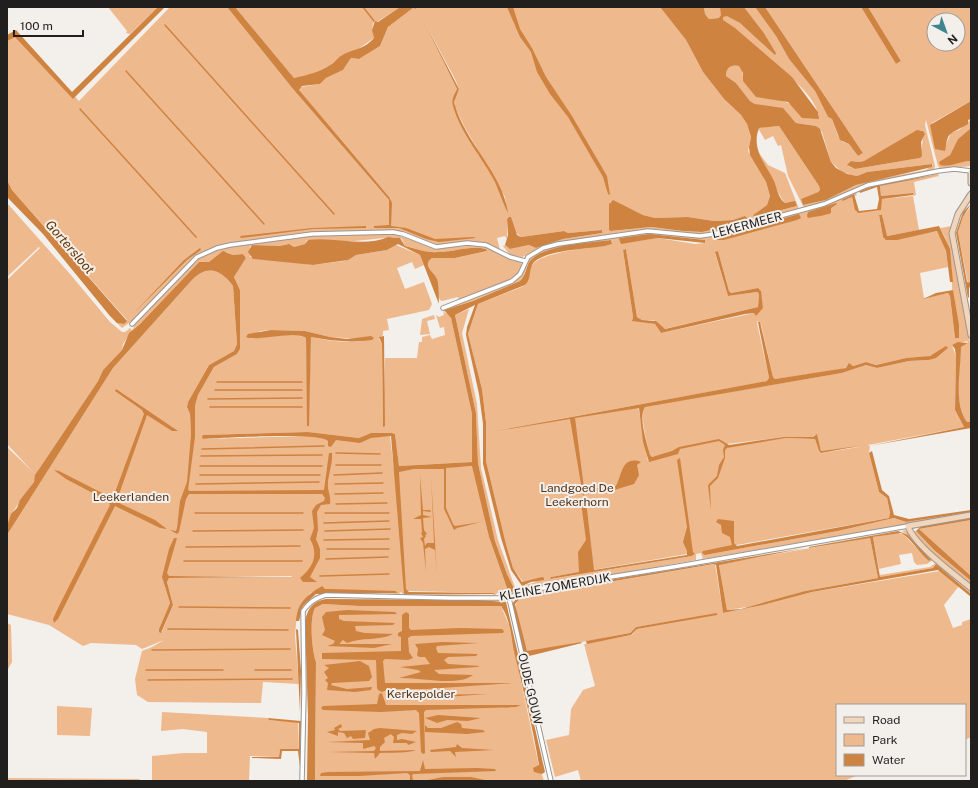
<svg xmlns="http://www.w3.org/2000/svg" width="978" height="788" viewBox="0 0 978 788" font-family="'Public Sans',sans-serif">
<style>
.green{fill:#efb98e;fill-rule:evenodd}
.water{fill:#cf8341}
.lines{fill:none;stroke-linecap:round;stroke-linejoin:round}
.stream{stroke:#cf8341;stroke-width:1.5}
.street-casing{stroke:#9a9693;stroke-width:5.5}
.secondary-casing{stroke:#9a9693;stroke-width:7}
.street{stroke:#fff;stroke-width:3.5}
.secondary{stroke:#f2d6bb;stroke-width:5}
.labels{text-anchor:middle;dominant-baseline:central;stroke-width:4;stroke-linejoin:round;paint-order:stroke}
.street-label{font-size:12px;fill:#211f1e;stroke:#f3efeb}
.park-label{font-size:12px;fill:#543419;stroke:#f3efeb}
.water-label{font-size:13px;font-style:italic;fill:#653400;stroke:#f3efeb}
</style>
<rect width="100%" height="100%" fill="#f3efeb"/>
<path class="green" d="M108,7H158L130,34L126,33L127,31Z
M170,7H227L293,89L389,200V226H375L374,228L391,226V199L300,93L299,90L301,87L320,84L326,78L343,70L351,58L359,59L380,46L388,27L413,8L416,9V7H660L686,40L703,72L724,99L741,115L747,124L751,137L748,151L766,182L770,196L767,205L753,215L754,217L797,206L793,202L785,203C782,201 759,156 759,153L768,165L785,173L799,209L712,233L691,234L658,229L622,232L555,244L522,257L510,255L503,246L505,245L510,249L529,245L536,248L563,239L602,233V230L568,233L564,231L521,237L515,232L510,217L507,219V239L505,236L497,238L500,250L479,242L434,245L406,234L313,233L221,245L203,252L189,262L132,321L122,328L114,320L122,324L127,320L12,190L7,180V39L18,34L79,101ZM419,12L455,79L459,89L454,99L455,107L464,126L505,197L507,213C502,179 470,149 458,117C456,112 453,106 453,100C453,96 455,92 457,89ZM613,201L643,215L655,218L688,217L714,221L748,219L726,227L702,232L683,231L651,227L613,231L609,230L610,202Z
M235,7H400L377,22L375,21C370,26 374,32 374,38L354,52L342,55L331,65L315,74L294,78Z
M704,7H720L722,12L740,23L776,53L764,33L744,7H755L776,36L789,59L815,91L828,117L832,119L838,136L843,142L849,144L858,156L863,153L765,7H861L896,64L901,61L868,7H971V101L932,123L945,147L951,133L959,130L971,119V128L958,139L950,155L940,162L946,166L958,162L971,161V166L941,169L938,166L926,120L925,125L935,166L934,170L860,186L829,200L804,208L788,176L781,145L778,146L773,136L765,140L758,128L779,126L819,186L820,190L818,192L801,199L803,205L826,200L856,185L873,180L926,170L933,165L932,164L867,172L857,176L851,175L842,172L831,162L822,132L816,126L796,123L792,118L755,104L750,101L736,83L726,76C726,68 731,64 739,66L742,69L743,77L783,101L819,116C813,91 780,69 762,53C747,40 735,28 718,18L709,19L705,14ZM934,20H958V44H934ZM921,130L924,132L920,158L855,169L848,166L851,161L859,162L864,161Z
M937,172L939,176L914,182L916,195L913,196L919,230L886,236L882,215H879L883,237L890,240L938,231L946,251L948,267L920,273L924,298L948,293L950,296L955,338H959C959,320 952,302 952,285C952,264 951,246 940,228L952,226L955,263L971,348V422H967C953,402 960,370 961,347L968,343L967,341L952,345L956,357L955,410L964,427L868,445L870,446L869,453L879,492L887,498L890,514L889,518L731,546L705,555L838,531L894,518L906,522L959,513L958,516L703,559L701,553L696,554V560L521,591L522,586L536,582L531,580L523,582L513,568L506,544L486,461V422L482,389L468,334L478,304L524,286C530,279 527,270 533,264C543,252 589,248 605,246L612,244L611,240L548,250L527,265L524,276L520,281L473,301L447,309L444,312L450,315L451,318L472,414V462L399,466L395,434L392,433H371L359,438L308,432L203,435L204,439L307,436L336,440L390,436L394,470L473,466L489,537L507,588L503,594H509L515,590L507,574L495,541L478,463L476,413L455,315L469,309L462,333L477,404L481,468L498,540L517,593L504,596L497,593L494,597L405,596L401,592L399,594L325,589L310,593L297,612L295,636L299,684L263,682L261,703L148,702L137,695L135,679L142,651L152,647L164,640L142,649L136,645L91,643L83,646L49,625L7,614V535L113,368L192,280C208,264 221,270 233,286L237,344L234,351L209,365L188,402L187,407L190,414L191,435L195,437V406L198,395L214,367L237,354L240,349V290L234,277L246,258L243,254L233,255L227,252L209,262H199L140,324L132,330L123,344L122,350L103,370L98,381L39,469L34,482L14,510L7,526V447L33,472L7,444V280L40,248L39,247L7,277V203L70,274L110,322L122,332H125L130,328L132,330L134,327L133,325L198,259L215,250L230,246L314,235L393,234L439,248L482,245L501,253L511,260L521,262L522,267L515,278L459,301L458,297L442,301L440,300C437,294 439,288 438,282C437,274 420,265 432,258H455L483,252L487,251L486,249C470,245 455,252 439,252C427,253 416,249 405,246L402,239L394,237L345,242L329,240H307L305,244L294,247L288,244L279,246L252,245L250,247V257L313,265L344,261L356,255L387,250L396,245L420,255L424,265L415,269L412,262L397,268L405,289L424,282L432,304L429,310L387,319L389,330L383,331V335L379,339L382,344L383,427L385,358H417L419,342H422V337L430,335L432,339L445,335L444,327L440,328L436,315L439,317L444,315L443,310L512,282C523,275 523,261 534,254C558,241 588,241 614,237C628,235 643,232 657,233C674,234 694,240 711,237L799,212L855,191L857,195L855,196L852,194L841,200L843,201L852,197L856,212L880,210L882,199L913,196V193L881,196L880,186L937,174L880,184L860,191L859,193L858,190L867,186ZM659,235L705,240V243L695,244L658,238L625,243ZM626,249L637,317L642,320H654L664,329L758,307L759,294L757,292L728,296L715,253L718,251L729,291L731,293L758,288L763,308L754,313L661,333L655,324L632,320L633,317L623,250ZM758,321L761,324L773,377L775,379L838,370L866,362L876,365L906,358L927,357L948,348L936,357L929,360L909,361L877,368L866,365L842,373L646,406C638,414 648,445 650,456L653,457L665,454L648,461L638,406L538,423L768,381L769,378L757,323ZM271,330L305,331L330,337L372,340C351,343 332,342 311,337L308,427L306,338C298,332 260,337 250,339L260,331ZM815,435H817L821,451L859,447L821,453L819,451L815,439L786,438L729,446L727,444L783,437H813ZM693,553L695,554L692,556L551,579V577ZM169,576H291L292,577L169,578L167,582L173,605L162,632L159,629L170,603L163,580ZM408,591L493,593V595L404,593Z
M971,206V283L968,284L958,232L963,217Z
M434,315L435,319L427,321L430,334L420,335L422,319Z
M971,520V576L919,529Z
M905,530L933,560L927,564L917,565L914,562L912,553L899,555L901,564L879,569L873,537L898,533L904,535L929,561L931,560L911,538L902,531Z
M914,531H916L934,550L971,581V586C960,577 916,542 914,531Z
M868,538H870L878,578L805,591L754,606L727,610L719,565L720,564Z
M937,562L971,590V594L936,564L933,568L880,577V575L930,567Z
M715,564L723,613L763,605L812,592L940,571L959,586L944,605L953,628L962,625V622L971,619V737L965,740V705H837V775H858L844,781H581L578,770L555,777L546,740L569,735L571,709L583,690L595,686L584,644L632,635L637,629L717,614L636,627L630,633L528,652C523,647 513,607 517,600L569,589Z
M323,604L359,606H501L509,625L539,766L544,781H315L316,662C312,650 309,620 315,608Z
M7,623L11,625L12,662L7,671Z
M57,706L92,708L90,736L57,735Z
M162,712L268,718L269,720L298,722L299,749H280L279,757L250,756L249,781H152V756L184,753H207V732L183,729L161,731Z
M7,778L139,779L140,781H7Z"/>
<path class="water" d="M158,7H165L73,99L15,37L7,41V35L16,30L72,92Z
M227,7H235L294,78C308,75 320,72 332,64C336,61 339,56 344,54C355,49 366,48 374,38L372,30L375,21L378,22L400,7H416V9L413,8L388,27L380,46L359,59L351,58L343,70L326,78L320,84L302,86L299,90L390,198L392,203L391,226L406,228L435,239L473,237L476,238L439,242L426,239L399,228H374V226L389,225V200L293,89Z
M507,7H513L520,29L532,48L546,77L572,116L607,176L610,195L608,194L603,177L568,117L550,94L537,72L531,52L520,37Z
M660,7H704L705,14L709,19L719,18L721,15L720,7H744L764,33L776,53L775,55L740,23L727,16L723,17V20L735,28L792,77L818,112L819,119L802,118L788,102L756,97L743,81V73L739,66C731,64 726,68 726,76L736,83L750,101L755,104L783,108L796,123L816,126L820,129L831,162L836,168L847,174L857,176L867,172L932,164V167L856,185L826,200L803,205L801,199L818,192L820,190L819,186L779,126L759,128C751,149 765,163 774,181C777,188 778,198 785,203L795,201L797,206L754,217L753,215L767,205L770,196L766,182L750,155L749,147L751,137L747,124L741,115L724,99L703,72L686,40Z
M755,7H765L863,153L858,156L849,144L840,140L832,119L828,117L815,91L789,59L776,36Z
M861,7H868L901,61L896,64Z
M419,12L459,89L454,102C464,142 503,173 508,213C506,210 498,189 495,182C482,157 461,134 453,106C451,99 454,95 457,89Z
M971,101V119L968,120V124C962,128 950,132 948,137C946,142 946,147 945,151L935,149L930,125Z
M971,128V161C960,161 950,168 940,165L939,162L950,155L958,139Z
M917,130L923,131L925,134L921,142L922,156L920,158L855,169L847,165L851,161L859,162L864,161Z
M937,175L880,186L881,196L913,193V195L882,199L881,210L858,213L855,210L852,197L843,201L841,200L854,194L859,211L877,209L879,199L877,187L860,193V191L880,184Z
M7,180L12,190L127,321L124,324L117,323L110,316L43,234L7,197Z
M613,200L643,215L655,218L688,217L714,221L733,220L745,216L748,219L726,227L702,232L683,231L651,227L611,231L609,230V204Z
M836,203L837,204L831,208V213C827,215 814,217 808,218L807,216L808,212Z
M971,204L963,217L958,232L967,282L971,283L969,289V297L968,298L956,233L963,212Z
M799,214L801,218L797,220L724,240H717V237Z
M879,215H882L887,236L939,226L950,249L953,282H950L946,251L937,231L897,240H886L883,237Z
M509,217H511L517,235L521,237L564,231L568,233L602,230V233L563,239L536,248L529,245L510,249L505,245L508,235L507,219Z
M366,226V228L313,229L241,238L240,236L312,228Z
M650,234L705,240V243L658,238L621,244L619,239L620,238Z
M388,237L400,238L405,246C416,249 427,253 439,252C455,252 470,245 486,249L487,251L455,258H432C421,265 435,273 437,279C439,281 439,302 439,304L420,255L398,244L387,250L356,255L348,260L313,265L253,259L248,252L252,245L279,246L289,244L294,247L305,244L308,240C333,236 364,248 388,237Z
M611,240L612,244L605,246C587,249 547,250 534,262C528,269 532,279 525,285L478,304L468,334L482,389L486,422V461L506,544L513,568L522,582L542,577L544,578V580L531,582L522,586L511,570L501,538L483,464V424L479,394L466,335L467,327L475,305L455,315L476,413L478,463L495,541L507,574L515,590L509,594H502L507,588L489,537L472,466L446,468V508L453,524L455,526L481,522L457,528L454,530L444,509V469H414L399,472L406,589L409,592L493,593L494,594H404L391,436L371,438L360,443L336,440L331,447L328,446V441C317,432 223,438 203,439L202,437L203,435L308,432L359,438L371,433H392L395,434L399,466L472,462V414L451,318L444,310L473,301L520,281C527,275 525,266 531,260C547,244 589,243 611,240Z
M200,248L201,250L187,260L133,314L184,260Z
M626,249L637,317L642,320L656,321L665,329L758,307L759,294L757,292L728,296L715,252L718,251L729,291L731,293L758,288L761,291L763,308L756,316L754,313L745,314L661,333L655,324L632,321L633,317L623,250Z
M223,251L233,255L243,254L246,258L234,277L240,290V349L237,354L214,367L198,395L195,406V437L188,490L190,491L324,490L329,453H332C333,465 327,476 328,488C329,494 331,499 330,504L321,505L317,512L318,530L316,539L320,549V558L310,577L317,582H303L300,578C313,568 319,554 310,539L314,528L312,511L316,505L324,501L325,498L322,494H189L186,499L179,532L177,534L170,530L176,531L177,528L180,501L187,482L191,435L190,414L187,407L188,402L209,365L234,351L237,344L233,286C221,270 208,264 192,280L113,368L7,535V526L11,514L17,508L20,500L34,482L35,475L98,381L103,370L122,350L129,333L140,324L199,262H209Z
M953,290L959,325V338H955L950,296L948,293L923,299L936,293Z
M758,322H760L773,377L775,379L846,368L849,363L853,366L866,362L876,365L906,358L930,356L946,346L948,348L936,358L929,360L909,361L877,368L866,365L842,373L645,407C638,418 647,443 650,455L652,457L672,451L679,447L719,439L729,445L783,437H813L817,434L821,451L859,446L821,453L819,451L815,439L786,438L727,448L725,450V458L718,478L710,486L711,511L708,485L717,476L719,465L724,457L723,450L725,445L719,441L680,449L678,454L649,462L643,442L639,408L575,418L584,488H614C622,482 619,454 641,462L637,465L639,475L634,484L611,491L586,492L583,496L570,419L491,432L767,381L769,378Z
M271,330L305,331L330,337L347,339L371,336L374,338L372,340C351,343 332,341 311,337L309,426H307L306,338C295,330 254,342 246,337L248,334Z
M384,336L385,426L383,427L382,344L379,337Z
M958,342L968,343L961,347C961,370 953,403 967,422H971V428L869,446L964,427L955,410L956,357L955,349L952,345Z
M116,389L178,431H172L147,415L117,500L121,504L155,520L167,529L160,528L115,506L58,619L54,623L53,619L58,608L110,505L108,501L66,479L54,470L59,471L110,497L114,495L144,414L142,410L115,391Z
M872,451L882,490L889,496L894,515L909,519L971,510V512L906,522L894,518L838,531L705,555L702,553L703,551L732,545L730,537L722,533L721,525L716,522L718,519L734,521V543L737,546L889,518L890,513L887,498L879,492L869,453Z
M680,458L693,552L695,554L692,556L550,579L551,577L579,572L578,552L586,540L581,502L583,501H586L594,570L687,555V551L683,542L687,527L677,460Z
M420,475L423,510H430L431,512L423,511V515L432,517L423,518L424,530L427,534L425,535L426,536L424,539L425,546L427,543H434L431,476L437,576L435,550L429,547L425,549L426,572L423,543L420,538L423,537L421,533L422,532L421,519H413L421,515Z
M971,518V520L919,529L971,576V581L934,550L916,531L921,526Z
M898,531L908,535L931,560L929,561C919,553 912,539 901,533L873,537L880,577L933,568L936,564L971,594V597L938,570L812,592L763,605L723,613L716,565L714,564L539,594L519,599L515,604L527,651L581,642L582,643L529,656C525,662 532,675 533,683H531L512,604L517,598L553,589L805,548L719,565L727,610L741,609L805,591L878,578L870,538L809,548V547Z
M174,538H177L167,573L169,576L292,577L169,578L167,582L173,605L161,633L159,632V629L170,603L162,577L169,549Z
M322,586L325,589H332L396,591L397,593L316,594L303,606L299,621H296C297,603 307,595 322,586Z
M326,599L478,600L506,602L545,772L542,774L534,772L533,768L539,765C533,728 524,693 515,656C511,639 511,620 501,606H359L323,604L315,608C309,620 312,650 316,662L315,778V781H307L308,716L305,621C308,608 313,601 326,599Z
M348,610L395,612L397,614L339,615V619L344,621L395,623L393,625L355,626L356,631L365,633L393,634C380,641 362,637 347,643L343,640L340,643V644H392L374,648L327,646L333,644L335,641L322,635L325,630L322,617L326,612Z
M406,612L409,614V628L411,630L460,628L502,629L504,631L503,633L411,636L408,638L409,652L413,658L408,660L385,659L383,661L385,683H513L427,689H389L382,692L378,690L377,688L376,660L322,659V653L401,651V637L398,636V633L402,631V615Z
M717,613V615L637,629L631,635L587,644L586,641L630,633L636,627Z
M296,629L298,630L301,671L300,712Z
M442,642L479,643L437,646L436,648L438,653L478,654L476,656L448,657L444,660L448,664L480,666L477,667L434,670L439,674L473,675C458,687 419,677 399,678L421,672L418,670L400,667L430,664L425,657H419L417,655L418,649L415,644Z
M360,661L369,666L372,677L369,681L332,683L331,685L347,689L372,687L371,690L355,692L327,690L328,683L325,680L328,678L324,672L329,668L324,665Z
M382,693L386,705H521L516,707L426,710L424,712L425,753L423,754L421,752L419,713L416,710L381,712L323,710L321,708L323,706L377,704L379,694Z
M488,694L417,699L387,697L417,695Z
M438,715L481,718L468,721L447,720L437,723L425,718Z
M268,718L301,721L300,767L298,751H282L281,759L252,758V757H279L280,749H299V723L269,720Z
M457,722L461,724L462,728L483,730L485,732L467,734L425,732V725L428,728H441Z
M341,724L342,727L338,729L340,731L366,730L365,738L353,739L351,736L347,738L344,733L338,732V736L327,732L335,730L334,728Z
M380,728L417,731L412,734L402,733L397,735V740L402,739L416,742L408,745L407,743H393L394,737L391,734L384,738L385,742L380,747V751L416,750C405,754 391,752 380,753L375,759L374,753L327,752L374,751L376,748L374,746L363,749V743L327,742L370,740L368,733L374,729Z
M457,744L462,748L494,750L455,752L456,757L450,751L431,752L430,750L456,747Z
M423,760L425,769L477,768L495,769L496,771L414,774L412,775L413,781H410V775L407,773L359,776H320L321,773L328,772L420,771Z
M443,777H471L485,780H428Z"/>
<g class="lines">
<path class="stream" d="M363,7L374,21
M165,25L334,214
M126,71L264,224
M80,109L196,237
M217,382H302
M215,390H302
M208,399L302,398
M210,407H302
M202,449L324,446
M336,453L380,454
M201,456L322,455
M336,465H381
M200,466H322
M200,475H320
M334,475L382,473
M196,484L319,482
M335,484L383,483
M335,494L383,493
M336,504L387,503
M195,513H303
M325,513H389
M324,523L389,521
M193,531L303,530
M325,531L390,529
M324,540L389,539
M186,547L300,546
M327,549H389
M326,559L388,557
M184,561H302
M320,576L389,574
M179,607L290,608
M168,629L288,630
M152,650L290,649
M146,670H223
M255,670H291
M148,680L292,679"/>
<defs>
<path id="street" d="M443,308L512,281L520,274L528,257L543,248L558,244L648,231L700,236L714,234L824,204L868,185L938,171L954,169L971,171
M132,324L197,257L217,248L230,245L312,234L393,232L403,234L436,247L467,243L486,245L510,257L525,261
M509,598L551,781
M302,781L304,692L303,611C310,602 315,598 326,595L451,598H509L519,593L548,587L673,567L908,526"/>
<path id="secondary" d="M971,172V183
M971,194L958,214L952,233L971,335
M971,515L908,526C914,545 954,574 971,588"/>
</defs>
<use href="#street" class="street-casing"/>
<use href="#secondary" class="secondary-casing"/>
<use href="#street" class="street"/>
<use href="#secondary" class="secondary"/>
</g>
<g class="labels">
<g class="street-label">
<text transform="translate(747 225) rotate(-15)">LEKERMEER</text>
<text transform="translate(555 587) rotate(-10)">KLEINE ZOMERDIJK</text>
<text transform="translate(530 689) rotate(77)">OUDE GOUW</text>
</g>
<g class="park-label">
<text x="577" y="488">Landgoed De<tspan x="577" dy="14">Leekerhorn</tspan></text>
<text x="131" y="497">Leekerlanden</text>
<text x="421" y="694">Kerkepolder</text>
</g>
<g class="water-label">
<text transform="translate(70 247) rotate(49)">Gortersloot</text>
</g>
</g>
<rect width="978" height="788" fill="none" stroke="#211f1e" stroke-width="16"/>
<rect x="836" y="704" width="130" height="72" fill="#f3efeb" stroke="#9f9c99"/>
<rect x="844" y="717" width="20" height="6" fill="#f2d6bb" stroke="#9f9c99"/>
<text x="872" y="724" font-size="12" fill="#211f1e">Road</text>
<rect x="844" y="734" width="20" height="12" fill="#efb98e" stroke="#9f9c99"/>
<text x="872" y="744" font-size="12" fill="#211f1e">Park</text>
<rect x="844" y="754" width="20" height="12" fill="#cf8341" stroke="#9f9c99"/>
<text x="872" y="764" font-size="12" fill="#211f1e">Water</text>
<g transform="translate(946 32) rotate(139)"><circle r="19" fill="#f3efeb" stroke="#9f9c99"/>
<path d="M0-3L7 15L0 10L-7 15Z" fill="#3f8590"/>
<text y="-6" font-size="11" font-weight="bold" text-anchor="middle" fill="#211f1e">N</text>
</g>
<path d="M14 30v6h69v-6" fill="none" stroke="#211f1e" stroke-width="2"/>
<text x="20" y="30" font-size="12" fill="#211f1e" stroke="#f3efeb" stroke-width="3" paint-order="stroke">100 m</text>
</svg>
